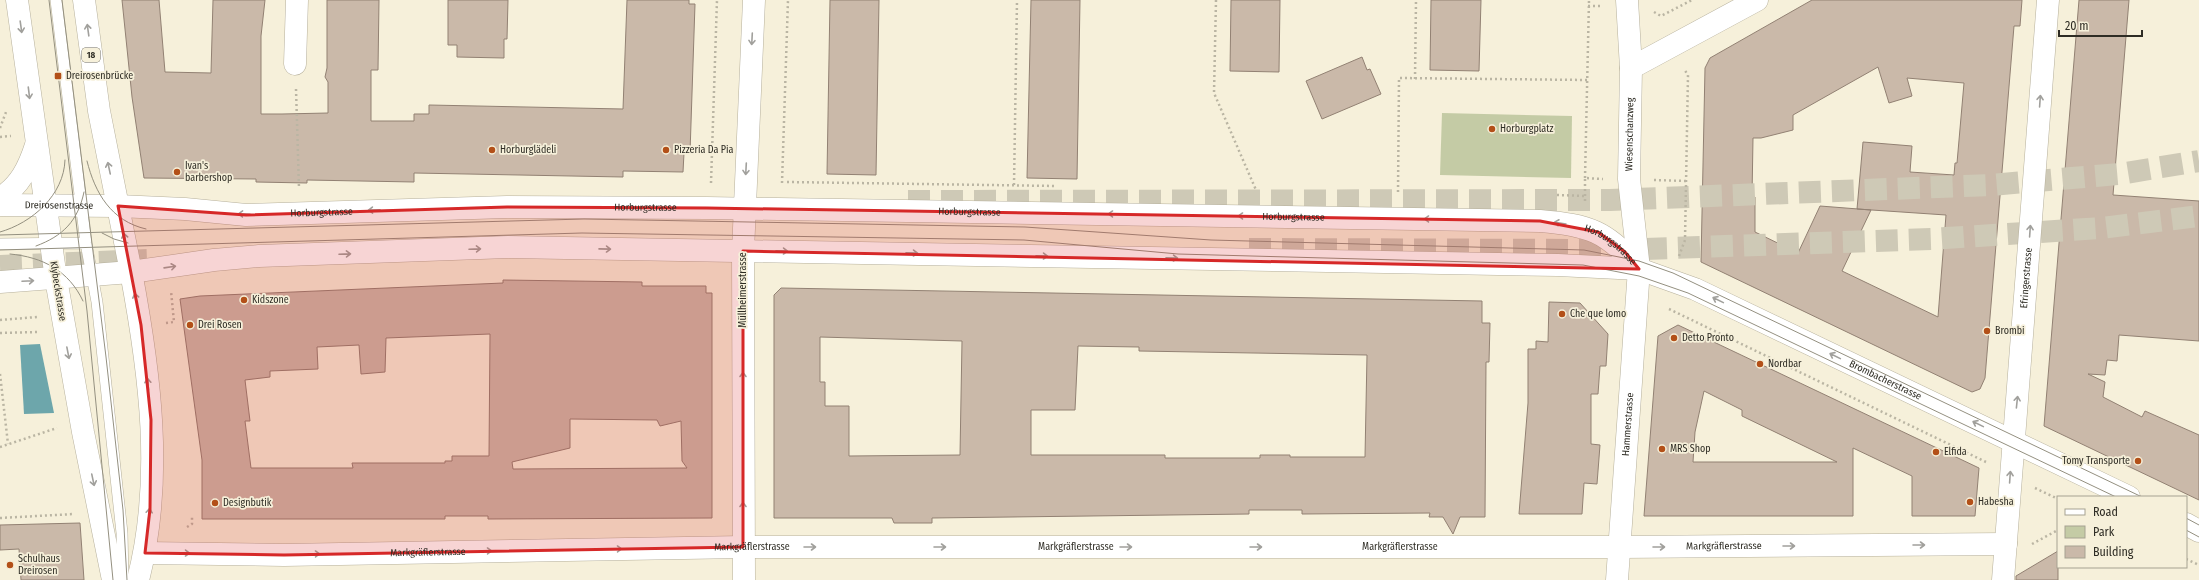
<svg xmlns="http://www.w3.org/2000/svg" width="2199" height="580" viewBox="0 0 2199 580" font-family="'Fira Sans Condensed',sans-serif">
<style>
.green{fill:#c4cba5}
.water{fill:#6da6ab}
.building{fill:#cab9a9;stroke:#928173;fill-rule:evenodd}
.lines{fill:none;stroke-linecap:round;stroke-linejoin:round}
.motorway-tunnel{stroke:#cec9b6;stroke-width:22;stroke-dasharray:22 11;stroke-linecap:butt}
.service-casing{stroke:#b6b09c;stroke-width:12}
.minor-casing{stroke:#b6b09c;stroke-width:23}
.tertiary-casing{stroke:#b6b09c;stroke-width:23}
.primary-casing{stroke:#b6b09c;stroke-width:23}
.path{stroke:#bab5a3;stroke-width:2.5;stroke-dasharray:2 3;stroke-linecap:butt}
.service{stroke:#fff;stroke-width:11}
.minor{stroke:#fff;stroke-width:22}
.tertiary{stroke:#fff;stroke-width:22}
.primary{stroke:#fff;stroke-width:22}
.tram{stroke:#949080;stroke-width:1}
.oneway{stroke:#a1a09c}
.marked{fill:#d62828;fill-opacity:0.2;stroke:#d62828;stroke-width:3;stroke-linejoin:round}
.poi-dot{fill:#b35018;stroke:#f6f0da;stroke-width:1.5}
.labels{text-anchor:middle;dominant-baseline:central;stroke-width:3.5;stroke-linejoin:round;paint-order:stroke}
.shield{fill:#f6f0da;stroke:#6a675b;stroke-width:1}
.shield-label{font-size:9px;font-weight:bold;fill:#2e2c24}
.poi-label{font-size:10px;fill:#2e2c24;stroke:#f6f0da;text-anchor:start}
.street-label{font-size:10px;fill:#2e2c24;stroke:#f6f0da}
</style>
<rect width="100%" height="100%" fill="#f6f0da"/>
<path class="green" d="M1442,113L1572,116L1571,178L1440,175Z"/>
<path class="water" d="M40,344L54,413L24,414L20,345Z"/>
<path class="building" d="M122,0H159L165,72L211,73L213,0H265L261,36V114H282L328,113V82L325,77L327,68V0H379L378,70H371V121H414V114H429V105L623,109L627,0H689V4H695L690,153H684L683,172L623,171V177L414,173V182L307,180V183L256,182V179L144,178L132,97Z
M448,0H508L507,39H504V58L457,57V45H448Z
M830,0H879L876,175L827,174Z
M1031,0H1080L1077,179L1027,178Z
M1231,0H1280L1279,72L1230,71Z
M1431,0H1481L1479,71L1430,70Z
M1812,0H2022L2020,26H2014L1985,378L1980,389L1972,392L1701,262L1705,68L1710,58ZM1878,67L1889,103L1912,96L1907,78L1964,83L1957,163H1955L1954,175L1910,172L1912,146L1863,142L1857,209L1946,215L1938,317L1842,271L1871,210L1820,206L1798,253L1755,232V197H1752L1753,138H1761L1793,130V115Z
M2079,0H2129L2113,195L2199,201V341L2119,335L2117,361L2107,360L2105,375L2088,374L2105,382L2103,397L2142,417L2145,411L2199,435V500L2044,426Z
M1362,57L1367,70L1370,69L1381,94L1322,119L1306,81Z
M503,280L642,282V286H706V293H712V518L488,519V516H445V519H202V460L180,299L200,296L503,283ZM490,334L489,456H452V461H445V463H352L353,468H251L245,421H250L245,380L270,377V371L318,369L317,347L359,345L361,374L385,372L386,338ZM570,419L657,420L660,426L681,421L682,461L687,468L513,469L512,462L570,448Z
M781,288L1482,301V323H1490L1489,362H1486L1485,517H1460L1453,534L1443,517H1429L1430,513L1302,514V510H1249V514L932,518V523H894L892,518H774V295ZM820,337L962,341L960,455L849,456V406H825V382H820ZM1078,346L1139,347V351L1367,355L1365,457H1290V455H1260V458H1165V455H1031V410H1075Z
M1549,302L1580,303L1608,334L1606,366H1600L1598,394H1591V444L1600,445L1597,484L1584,483L1582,514H1519L1528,403V349H1536V341L1548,342Z
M1678,325L1979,468L1975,516H1912V476L1853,448V516H1644L1658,336ZM1704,391L1742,410V416L1837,462H1693L1695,432Z
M80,523L84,580H21L19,549L0,550V525Z
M2058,551V580H2016V576Z"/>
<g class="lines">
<path class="motorway-tunnel" d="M908,201L1610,200L1990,185L2119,174L2199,161
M1249,249L1613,250L1931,239L2101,228L2199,216
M0,266L147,260"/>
<defs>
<path id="service" d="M56,0L86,243L97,302L122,533L123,580
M0,244L86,243"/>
<g id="minor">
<path d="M295,64L297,0"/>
<path d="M1631,68L1757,0"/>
<path id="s1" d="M118,206L185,209L246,215L507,207L707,208L1540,221C1589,225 1607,231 1639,269"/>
<path id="s2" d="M131,272L214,260L259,256L508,247L1558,265L1639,269L1695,289L2129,497"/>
<path d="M2186,524L2199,531"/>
<path id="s3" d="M145,553L284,555L743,547H1620L2006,544"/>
<path d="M744,580L743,251L754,0"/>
<path id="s4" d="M1617,580L1639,269L1629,179L1631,68L1627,0"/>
<path id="s5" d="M2003,580L2048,0"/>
</g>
<path id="tertiary" d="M131,272C150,373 164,479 138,580
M56,279L83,432L113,580"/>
<g id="primary">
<path d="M17,0L56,279"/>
<path d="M0,198C20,186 29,167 36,145"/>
<path id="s6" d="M0,205L118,206"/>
<path d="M0,282L131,272L99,111L84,0"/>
</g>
</defs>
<use href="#service" class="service-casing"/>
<use href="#minor" class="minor-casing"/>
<use href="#tertiary" class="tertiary-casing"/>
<use href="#primary" class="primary-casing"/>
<path class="path" d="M1216,0L1214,93L1256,190
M1588,6H1602
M1654,12L1661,16L1692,0
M1415,79L1416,0
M296,89L299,188
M0,128L6,112
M0,137L11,136
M1585,178L1589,0
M1654,180L1686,181
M787,182L1056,186
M711,183L717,0
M782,183L788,0
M1014,185L1017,0
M1398,192L1399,78L1587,80
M1557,195L1585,196
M1585,201V178L1603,179
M1679,256L1685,240L1688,75L1684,69
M1669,309L1986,462
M0,320L37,317
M166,323L174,322L171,291
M0,333L39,332
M0,374L8,444
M0,447L57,428
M2035,488L2058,499
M0,518L74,514
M187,527L192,524V517
M2032,544L2058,530
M2186,559L2199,565"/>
<use href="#service" class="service"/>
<use href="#minor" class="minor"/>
<use href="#tertiary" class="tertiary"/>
<use href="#primary" class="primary"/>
<path class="tram" d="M49,0L87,311L113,580
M62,0L106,357L123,510L127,580
M87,161C95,193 111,221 146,229
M0,232C32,223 64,195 65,160
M102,233L114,239L128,243
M0,235L584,219L1025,227L1211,240L1584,250L1639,261L1673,273L2142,497
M36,246C63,236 78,221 84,192
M0,250L582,233L1024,240L1178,254L1583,265L1639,276L1688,293L2116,497
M10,254C43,257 69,271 83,301
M2186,518L2199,525
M2186,530L2199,537"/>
</g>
<defs><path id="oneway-shaft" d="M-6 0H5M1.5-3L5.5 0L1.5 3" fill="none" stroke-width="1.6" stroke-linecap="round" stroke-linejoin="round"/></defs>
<g class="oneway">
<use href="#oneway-shaft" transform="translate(21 27) rotate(82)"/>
<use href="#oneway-shaft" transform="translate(88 30) rotate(-98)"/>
<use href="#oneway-shaft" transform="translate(752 39) rotate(93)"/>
<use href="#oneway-shaft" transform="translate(29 93) rotate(83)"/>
<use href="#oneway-shaft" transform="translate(2040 101) rotate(-86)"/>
<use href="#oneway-shaft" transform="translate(109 168) rotate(-102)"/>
<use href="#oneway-shaft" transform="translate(746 169) rotate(93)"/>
<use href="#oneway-shaft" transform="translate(374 210) rotate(178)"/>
<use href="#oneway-shaft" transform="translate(244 214) rotate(-178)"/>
<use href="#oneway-shaft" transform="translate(1114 214) rotate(-179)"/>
<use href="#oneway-shaft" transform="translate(1244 216) rotate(-179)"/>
<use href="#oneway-shaft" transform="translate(1430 219) rotate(-179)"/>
<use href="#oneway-shaft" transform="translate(1560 223) rotate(-171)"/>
<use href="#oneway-shaft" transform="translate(2030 231) rotate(-86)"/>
<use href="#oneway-shaft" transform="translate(125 239) rotate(-101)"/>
<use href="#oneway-shaft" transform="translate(475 249) rotate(-2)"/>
<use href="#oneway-shaft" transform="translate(605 249) rotate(1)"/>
<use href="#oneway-shaft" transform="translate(782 251) rotate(1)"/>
<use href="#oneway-shaft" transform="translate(912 253) rotate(1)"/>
<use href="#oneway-shaft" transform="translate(345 254) rotate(-2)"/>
<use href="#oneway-shaft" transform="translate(1042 256) rotate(1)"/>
<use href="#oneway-shaft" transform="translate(1172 258) rotate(1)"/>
<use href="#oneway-shaft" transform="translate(170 267) rotate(-8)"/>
<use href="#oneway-shaft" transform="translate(28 281) rotate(-3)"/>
<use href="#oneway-shaft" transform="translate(136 299) rotate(-101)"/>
<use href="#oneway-shaft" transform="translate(1718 300) rotate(-154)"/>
<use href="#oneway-shaft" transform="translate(68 353) rotate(79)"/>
<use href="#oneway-shaft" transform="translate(1835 356) rotate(-154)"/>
<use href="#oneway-shaft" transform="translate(743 378) rotate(-90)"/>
<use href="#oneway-shaft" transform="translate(148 384) rotate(-95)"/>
<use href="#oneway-shaft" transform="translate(2017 402) rotate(-84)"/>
<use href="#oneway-shaft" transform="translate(1978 424) rotate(-154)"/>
<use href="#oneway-shaft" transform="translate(2010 477) rotate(-86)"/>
<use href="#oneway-shaft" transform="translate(93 480) rotate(78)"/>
<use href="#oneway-shaft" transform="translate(743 508) rotate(-90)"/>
<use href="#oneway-shaft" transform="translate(149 514) rotate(-84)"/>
<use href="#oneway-shaft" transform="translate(1919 545)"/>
<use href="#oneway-shaft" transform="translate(1789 546)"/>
<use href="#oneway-shaft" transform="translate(810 547)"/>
<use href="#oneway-shaft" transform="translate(940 547)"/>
<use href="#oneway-shaft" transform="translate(1126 547)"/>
<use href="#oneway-shaft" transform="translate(1256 547)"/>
<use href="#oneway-shaft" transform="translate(1659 547)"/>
<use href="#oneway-shaft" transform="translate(616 549) rotate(-1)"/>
<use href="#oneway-shaft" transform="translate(486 551) rotate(-1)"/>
<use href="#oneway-shaft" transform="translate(184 553) rotate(1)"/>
<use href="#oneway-shaft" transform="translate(314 554) rotate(-1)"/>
</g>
<path class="marked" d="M118,206L246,215L507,207L707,208L1540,221L1598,232L1625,252L1639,269L743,251V547L284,555L145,553L150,509L151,420L141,325Z"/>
<g class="poi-dot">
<rect x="54" y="72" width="8" height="8" rx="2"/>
<circle cx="1492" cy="129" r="4"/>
<circle cx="492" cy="150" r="4"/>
<circle cx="666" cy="150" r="4"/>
<circle cx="177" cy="172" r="4"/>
<circle cx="244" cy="300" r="4"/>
<circle cx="1562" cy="314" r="4"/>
<circle cx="190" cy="325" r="4"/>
<circle cx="1987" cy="331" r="4"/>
<circle cx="1674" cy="338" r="4"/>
<circle cx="1760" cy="364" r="4"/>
<circle cx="1662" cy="449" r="4"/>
<circle cx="1936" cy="452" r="4"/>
<circle cx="2138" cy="461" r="4"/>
<circle cx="1970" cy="502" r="4"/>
<circle cx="215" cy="503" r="4"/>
<circle cx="10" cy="565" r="4"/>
</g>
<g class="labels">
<rect class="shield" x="82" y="48" width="18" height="14" rx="3"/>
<g class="shield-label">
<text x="91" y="55">18</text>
</g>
<g class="poi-label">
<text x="66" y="76">Dreirosenbrücke</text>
<text x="1500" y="129">Horburgplatz</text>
<text x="500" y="150">Horburglädeli</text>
<text x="674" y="150">Pizzeria Da Pia</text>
<text x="185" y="166">Ivan's<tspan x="185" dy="12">barbershop</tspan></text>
<text x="252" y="300">Kidszone</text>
<text x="1570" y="314">Che que lomo</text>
<text x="198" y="325">Drei Rosen</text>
<text x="1995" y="331">Brombi</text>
<text x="1682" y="338">Detto Pronto</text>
<text x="1768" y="364">Nordbar</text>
<text x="1670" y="449">MRS Shop</text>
<text x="1944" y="452">Elfida</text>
<text x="2130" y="461" text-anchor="end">Tomy Transporte</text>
<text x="1978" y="502">Habesha</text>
<text x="223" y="503">Designbutik</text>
<text x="18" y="559">Schulhaus<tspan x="18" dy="12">Dreirosen</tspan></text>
</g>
<g class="street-label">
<text stroke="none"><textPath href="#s4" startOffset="447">Wiesenschanzweg</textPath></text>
<text stroke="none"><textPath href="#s6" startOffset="59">Dreirosenstrasse</textPath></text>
<text stroke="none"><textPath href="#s1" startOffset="528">Horburgstrasse</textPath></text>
<text stroke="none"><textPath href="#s1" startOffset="204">Horburgstrasse</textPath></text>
<text stroke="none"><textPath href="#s1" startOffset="852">Horburgstrasse</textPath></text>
<text stroke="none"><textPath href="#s1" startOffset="1176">Horburgstrasse</textPath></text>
<text stroke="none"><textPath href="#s1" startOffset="1499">Horburgstrasse</textPath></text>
<text stroke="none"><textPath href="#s5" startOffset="303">Efringerstrasse</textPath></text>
<text transform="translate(743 290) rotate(-90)">Müllheimerstrasse</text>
<text transform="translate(58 291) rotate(81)">Klybeckstrasse</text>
<text stroke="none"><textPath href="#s2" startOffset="1780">Brombacherstrasse</textPath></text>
<text stroke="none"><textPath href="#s4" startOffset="156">Hammerstrasse</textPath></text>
<text stroke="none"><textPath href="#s3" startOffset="1579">Markgräflerstrasse</textPath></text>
<text stroke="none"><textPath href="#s3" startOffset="607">Markgräflerstrasse</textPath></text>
<text stroke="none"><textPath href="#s3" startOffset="931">Markgräflerstrasse</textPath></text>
<text stroke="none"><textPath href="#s3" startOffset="1255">Markgräflerstrasse</textPath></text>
<text stroke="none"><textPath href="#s3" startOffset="283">Markgräflerstrasse</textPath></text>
</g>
</g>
<rect x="2057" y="496" width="130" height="72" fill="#f6f0da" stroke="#a6a291"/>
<rect x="2065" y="509" width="20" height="6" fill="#ffffff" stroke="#a6a291"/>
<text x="2093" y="516" font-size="12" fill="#2e2c24">Road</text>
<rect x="2065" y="526" width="20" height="12" fill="#c4cba5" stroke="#a6a291"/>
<text x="2093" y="536" font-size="12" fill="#2e2c24">Park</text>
<rect x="2065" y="546" width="20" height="12" fill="#cab9a9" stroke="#a6a291"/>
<text x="2093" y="556" font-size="12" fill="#2e2c24">Building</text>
<path d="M2059 30v6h83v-6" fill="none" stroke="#2e2c24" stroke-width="2"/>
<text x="2065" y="30" font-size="12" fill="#2e2c24" stroke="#f6f0da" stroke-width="3" paint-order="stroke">20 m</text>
</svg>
